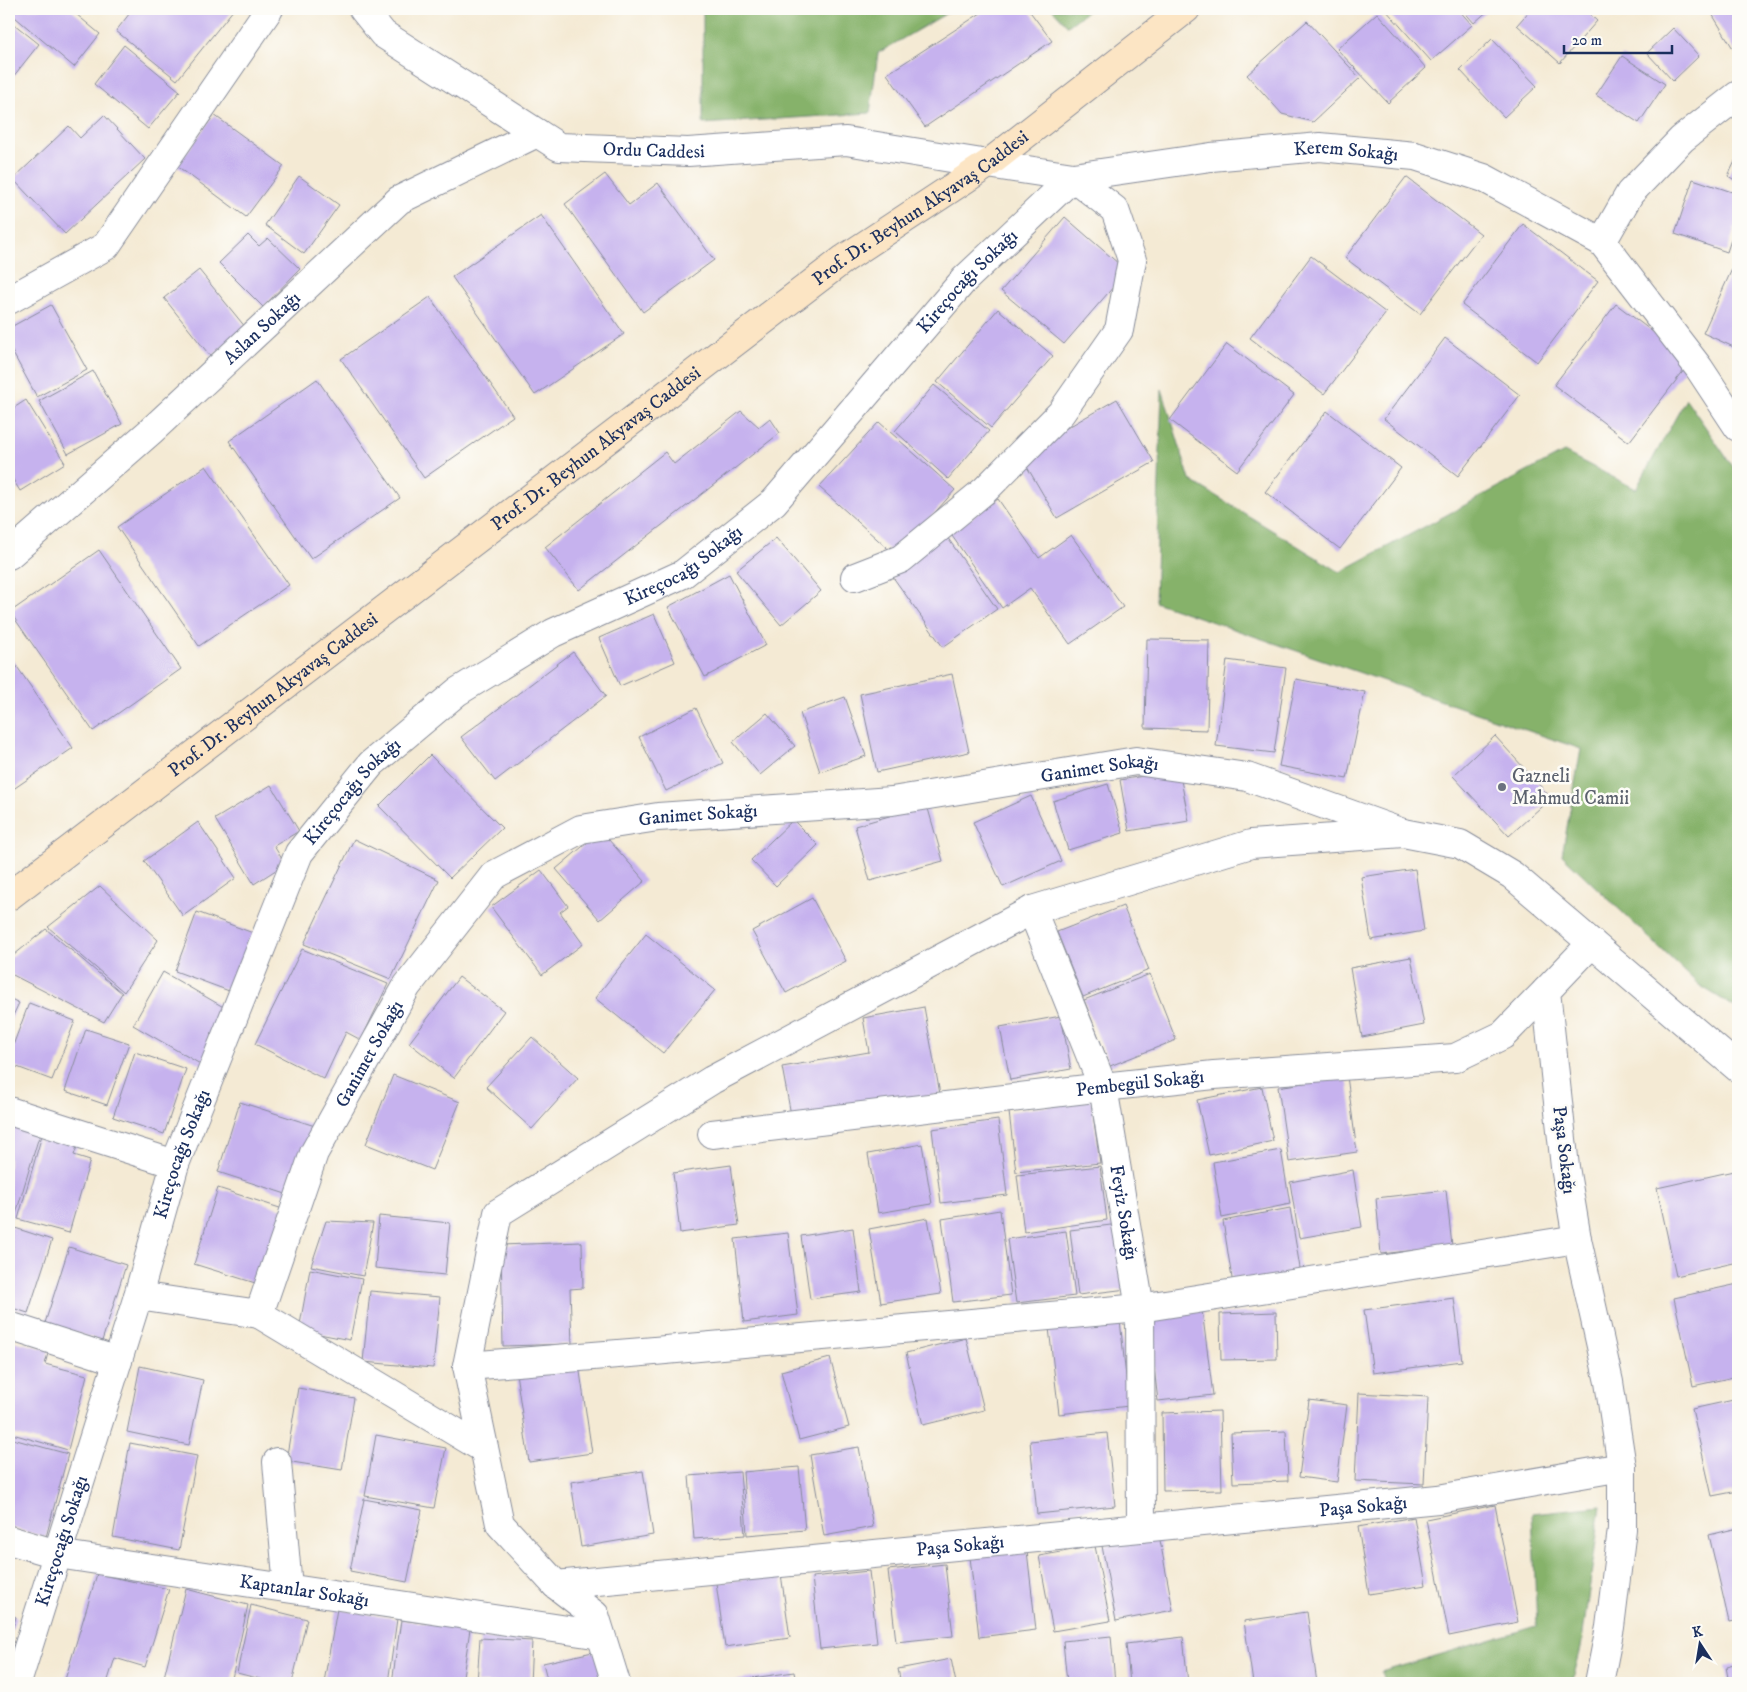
<svg xmlns="http://www.w3.org/2000/svg" width="1747" height="1692" viewBox="0 0 1747 1692" font-family="'IM FELL DW Pica',serif">
<style>
.forest{fill:#86b26b;stroke:#507064}
.building{fill:#c6b2ee}
.lines{fill:none;stroke-linecap:round;stroke-linejoin:round}
.minor-casing{stroke:#888c99;stroke-width:30}
.tertiary-casing{stroke:#888c99;stroke-width:30}
.secondary-casing{stroke:#888c99;stroke-width:30}
.minor{stroke:#fff;stroke-width:28}
.tertiary{stroke:#fff;stroke-width:28}
.secondary{stroke:#fce5c4;stroke-width:28}
.worship-dot{fill:#6b7280;stroke:#fdfcf7;stroke-width:2}
.labels{text-anchor:middle;dominant-baseline:central;stroke-width:5;stroke-linejoin:round;paint-order:stroke}
.street-label{font-size:19px;fill:#1b2f5e;stroke:#fdfcf7}
.worship-label{font-size:19px;fill:#5b616d;stroke:#fdfcf7;text-anchor:start}
</style>
<rect width="100%" height="100%" fill="#fdfcf7"/>
<filter id="ink" filterUnits="userSpaceOnUse"><feTurbulence type="fractalNoise" baseFrequency=".02" numOctaves="2"/><feDisplacementMap in="SourceGraphic" scale="10" xChannelSelector="R" yChannelSelector="G"/><feConvolveMatrix kernelMatrix="1 2 1 2 8 2 1 2 1" color-interpolation-filters="sRGB"/></filter>
<filter id="wash" filterUnits="userSpaceOnUse"><feTurbulence type="fractalNoise" baseFrequency=".0096" numOctaves="4" result="noise"/><feDisplacementMap in="SourceGraphic" scale="20" xChannelSelector="R" yChannelSelector="G"/><feGaussianBlur stdDeviation="1.12" result="paint"/><feColorMatrix in="noise" values="0 0 0 0 0 0 0 0 0 0 0 0 0 0 0 0 0 1.4 0 .05"/><feComposite in="paint" operator="in"/></filter>
<g filter="url(#wash)">
<rect width="100%" height="100%" fill="#f4ead4"/>
<path class="forest" d="M703,9H954L878,53L870,113L703,124Z
M1052,9H1090L1068,26Z
M1162,389L1190,480L1340,572L1564,452L1636,489L1686,399L1738,474V1009L1699,985L1562,855L1581,749L1155,602Z
M1601,1506L1581,1648L1572,1683H1385L1381,1672L1537,1626L1532,1513Z"/>
<g id="blocks">
<path class="building" d="M9,9H70L100,34L74,67L9,12Z
M133,9H234L177,80L116,31Z
M987,9H1028L1052,41L925,127L887,74Z
M1385,9H1458L1472,25L1431,61Z
M1462,9H1490L1474,23Z
M1531,9H1584L1597,21L1560,63L1517,25Z
M1709,9H1738V47L1734,50Z
M1377,13L1426,68L1388,103L1337,49Z
M9,20L39,44L9,82Z
M1307,21L1360,78L1313,122L1282,114L1247,75Z
M1673,28L1699,56L1673,81L1647,53Z
M1492,39L1537,86L1504,117L1460,70Z
M124,45L180,91L148,129L94,84Z
M1622,56L1665,84L1639,123L1596,95Z
M104,115L145,159L65,234L13,179L69,126L80,138Z
M214,115L284,166L246,217L177,166Z
M1738,155V182L1728,176Z
M605,174L629,205L658,183L714,260L643,312L565,204Z
M299,176L339,205L304,254L265,225Z
M1406,177L1481,234L1420,314L1345,258Z
M1693,179L1738,194V218L1727,252L1675,234Z
M541,215L624,334L535,395L452,277Z
M1065,217L1127,271L1064,344L1001,291Z
M1523,224L1598,281L1537,362L1462,305Z
M248,235L259,246L268,238L300,269L263,307L219,263Z
M1311,256L1386,313L1324,394L1250,338Z
M1738,256V349L1703,333Z
M199,270L246,328L211,357L164,298Z
M430,297L513,416L424,478L341,359Z
M1616,304L1691,361L1629,442L1554,385Z
M51,305L87,370L37,397L9,346V328Z
M998,309L1053,356L991,428L937,382Z
M1445,338L1520,395L1458,476L1384,419Z
M1227,344L1294,395L1237,471L1170,420Z
M93,371L122,424L68,454L39,401Z
M317,379L400,498L311,559L229,441Z
M934,385L989,431L948,479L895,431Z
M1117,399L1154,462L1057,518L1020,455Z
M26,400L65,463L20,491L9,473V411Z
M741,411L759,427L770,418L780,433L579,590L545,547L665,452L674,464Z
M1327,411L1401,468L1340,549L1265,492Z
M879,422L955,490L896,556L819,487Z
M206,466L289,585L199,646L117,527Z
M998,499L1039,558L1071,535L1123,607L1070,644L1030,588L1002,608L950,533Z
M945,534L997,609L943,647L890,573Z
M776,538L821,591L781,625L736,571Z
M99,550L181,669L93,731L10,612Z
M729,574L766,645L705,677L668,607Z
M654,614L675,662L620,686L599,638Z
M1147,639L1209,640L1207,730L1145,728Z
M573,652L606,696L495,781L461,737Z
M9,655L73,748L9,792Z
M1227,660L1286,668L1274,753L1216,746Z
M952,674L969,752L877,772L860,694Z
M1296,679L1365,692L1347,779L1279,766Z
M845,697L866,756L820,772L800,713Z
M696,708L723,763L666,791L639,737Z
M767,713L795,746L760,775L733,742Z
M1495,736L1551,798L1509,836L1453,776Z
M430,755L502,828L450,878L379,806Z
M1179,770L1189,821L1129,831L1120,780Z
M1108,784L1123,833L1068,850L1053,801Z
M271,785L299,831L274,846L285,864L254,884L215,819Z
M1031,796L1061,861L1003,887L973,822Z
M927,805L943,861L870,881L855,826Z
M793,820L818,845L776,886L751,860Z
M198,822L236,878L183,916L144,861Z
M601,831L645,881L600,920L556,869Z
M354,839L439,880L391,979L304,944Z
M1415,869L1424,931L1371,940L1361,877Z
M541,870L568,906L560,912L583,944L542,975L491,907Z
M100,886L158,940L124,992L48,927Z
M812,898L846,961L786,993L752,931Z
M1123,906L1149,970L1083,997L1057,932Z
M197,912L261,936L240,995L175,971Z
M46,929L122,993L104,1022L9,973V959Z
M646,934L715,990L663,1053L595,998Z
M302,949L388,984L361,1040L346,1032L324,1079L255,1044Z
M1411,957L1424,1025L1362,1037L1350,968Z
M163,972L232,1012L202,1065L133,1025Z
M1150,974L1176,1040L1110,1066L1084,1000Z
M459,977L504,1011L454,1078L409,1043Z
M9,998L19,1003L9,1024Z
M29,1003L75,1021L52,1080L9,1064V1056Z
M924,1007L940,1094L792,1120L782,1067L869,1052L863,1018Z
M1061,1016L1071,1069L1010,1080L1000,1027Z
M86,1029L129,1043L107,1105L65,1091Z
M532,1037L578,1078L532,1129L486,1087Z
M135,1052L186,1069L164,1134L113,1117Z
M393,1075L460,1102L432,1170L366,1144Z
M1347,1076L1357,1152L1289,1162L1278,1087Z
M1262,1087L1273,1141L1209,1155L1197,1100Z
M1091,1100L1100,1163L1016,1172L1009,1112Z
M240,1102L315,1126L292,1196L218,1172Z
M998,1120L1007,1195L941,1203L932,1129Z
M9,1125L40,1133L15,1217L9,1216Z
M42,1135L78,1144L74,1155L90,1160L69,1233L18,1219Z
M922,1144L932,1204L878,1213L868,1154Z
M1281,1150L1290,1204L1222,1218L1213,1162Z
M731,1165L739,1225L680,1233L673,1173Z
M1100,1166L1107,1220L1024,1232L1017,1175Z
M1353,1170L1362,1227L1299,1238L1290,1182Z
M1738,1170V1262L1676,1276L1657,1188Z
M218,1188L289,1211L265,1286L194,1264Z
M1446,1190L1452,1246L1381,1254L1376,1198Z
M1290,1208L1301,1274L1233,1285L1223,1221Z
M1000,1210L1011,1295L953,1302L942,1219Z
M379,1216L450,1223L445,1275L375,1268Z
M928,1218L941,1294L881,1303L869,1229Z
M326,1221L373,1223L363,1276L311,1266Z
M1119,1224L1127,1289L1078,1295L1070,1230Z
M9,1226L52,1240L28,1313L9,1307Z
M853,1228L861,1292L810,1299L801,1236Z
M1066,1231L1075,1296L1016,1303L1007,1239Z
M788,1233L798,1315L744,1322L735,1239Z
M582,1242L583,1288L570,1289L572,1344L503,1346L501,1245Z
M69,1247L126,1265L102,1341L45,1323Z
M310,1269L362,1279L350,1340L299,1330Z
M1738,1284V1376L1693,1386L1674,1298Z
M370,1291L440,1297L433,1368L363,1362Z
M1454,1298L1462,1361L1373,1373L1364,1310Z
M1202,1310L1213,1395L1158,1401L1148,1316Z
M1276,1312L1277,1359L1221,1360L1220,1314Z
M1120,1320L1129,1406L1059,1414L1049,1328Z
M966,1338L984,1410L923,1425L906,1353Z
M9,1340L49,1350L45,1364L87,1375L68,1450L9,1433L13,1417L9,1416Z
M830,1358L849,1427L799,1440L781,1371Z
M579,1365L592,1453L529,1462L516,1373Z
M140,1366L203,1380L189,1445L127,1432Z
M298,1388L354,1398L342,1470L286,1461Z
M1359,1393L1428,1397L1424,1484L1355,1481Z
M1738,1399V1491L1712,1496L1692,1409Z
M1309,1400L1347,1405L1337,1482L1299,1477Z
M1220,1411L1222,1490L1163,1491L1162,1413Z
M1286,1431L1288,1481L1233,1483L1231,1433Z
M1107,1433L1115,1506L1037,1514L1030,1441Z
M376,1435L446,1448L434,1508L365,1496Z
M9,1438L68,1454L46,1537L9,1527Z
M130,1443L197,1456L179,1550L113,1537Z
M859,1447L873,1527L824,1536L810,1455Z
M799,1467L805,1530L747,1535L743,1472Z
M643,1471L653,1535L581,1547L571,1482Z
M740,1472L745,1535L694,1539L689,1476Z
M364,1499L422,1510L407,1582L350,1571Z
M1495,1505L1518,1622L1449,1636L1426,1519Z
M1414,1517L1426,1585L1369,1594L1358,1527Z
M1738,1528V1620L1729,1622L1709,1535Z
M1159,1535L1173,1610L1116,1621L1102,1546Z
M1095,1546L1110,1621L1053,1631L1039,1556Z
M1027,1551L1036,1630L979,1637L970,1557Z
M945,1564L953,1636L896,1642L888,1570Z
M869,1571L877,1643L820,1649L812,1577Z
M97,1574L169,1589L145,1667L115,1658L107,1683H64Z
M781,1574L790,1638L725,1647L716,1583Z
M186,1589L248,1605L231,1683H189L164,1677Z
M251,1605L307,1619L292,1683H276L237,1673Z
M337,1609L397,1619L388,1683H332L324,1682Z
M1307,1612L1317,1683H1253L1244,1621Z
M9,1614L16,1617L9,1640Z
M401,1620L470,1629L462,1683H392Z
M1111,1636L1115,1683H1067L1063,1641Z
M1183,1637L1188,1683H1130L1126,1644Z
M480,1638L532,1641L530,1683H477Z
M597,1651L604,1683H548L543,1663Z
M951,1659L956,1683H901L898,1669Z
M1738,1664V1683H1729L1726,1667Z
M794,1672L796,1683H725V1682Z"/>
</g>
</g>
<g filter="url(#ink)">
<use href="#blocks" fill-opacity="0" stroke="#888c99" stroke-width="1"/>
<g class="lines">
<defs>
<g id="minor">
<path id="s1" d="M1073,177L1211,157L1320,147L1415,156L1484,178L1602,242L1630,193L1682,139L1738,95"/>
<path d="M1602,242L1699,368L1738,427"/>
<path d="M9,300L106,246L269,9"/>
<path id="s2" d="M9,555L151,431L399,200L537,133"/>
<path d="M855,577L901,559L985,490L1061,413L1119,330L1132,260L1115,210L1073,177L988,164"/>
<path id="s3" d="M1032,910L1103,1087L1140,1308L1141,1528"/>
<path d="M9,1111L175,1164"/>
<path id="s4" d="M712,1134L1103,1087L1214,1075L1455,1058L1503,1035L1546,991"/>
<path id="s5" d="M138,1296L259,1314L314,1153L407,986L494,875L581,829L658,817L892,801L1136,761L1247,777L1403,833"/>
<path d="M259,1314L484,1449"/>
<path d="M9,1326L118,1361"/>
<path d="M467,1366L643,1352L1140,1308L1577,1239"/>
<path d="M277,1462L288,1588"/>
<path id="s6" d="M9,1540L57,1554L601,1635"/>
<path id="s7" d="M556,1585L1438,1499L1622,1467L1609,1382L1577,1239L1565,1167L1546,991L1592,943"/>
<path id="s8" d="M17,1683L138,1296L175,1164L299,853L371,764L457,692L553,633L683,574L774,502L964,280L1073,177"/>
<path d="M1599,1683L1610,1627L1622,1529V1467"/>
</g>
<g id="tertiary">
<path id="s9" d="M363,9L383,34L559,147L688,152L846,141L988,164"/>
<path d="M616,1683L595,1615L556,1585L500,1524L467,1366L498,1213L712,1080L1032,910L1251,844L1403,833L1460,844L1512,875L1738,1068"/>
</g>
<g id="secondary">
<path id="s10" d="M9,896L844,259L988,164L1186,9"/>
</g>
</defs>
<use href="#minor" class="minor-casing"/>
<use href="#tertiary" class="tertiary-casing"/>
<use href="#secondary" class="secondary-casing"/>
<use href="#minor" class="minor"/>
<use href="#tertiary" class="tertiary"/>
<use href="#secondary" class="secondary"/>
</g>
</g>
<circle class="worship-dot" cx="1502" cy="787" r="5"/>
<g class="labels">
<g class="street-label">
<text stroke="none"><textPath href="#s9" startOffset="336">Ordu Caddesi</textPath></text>
<text stroke="none"><textPath href="#s1" startOffset="275">Kerem Sokağı</textPath></text>
<text stroke="none"><textPath href="#s10" startOffset="1142">Prof. Dr. Beyhun Akyavaş Caddesi</textPath></text>
<text stroke="none"><textPath href="#s8" startOffset="1769">Kireçocağı Sokağı</textPath></text>
<text stroke="none"><textPath href="#s2" startOffset="340">Aslan Sokağı</textPath></text>
<text stroke="none"><textPath href="#s10" startOffset="738">Prof. Dr. Beyhun Akyavaş Caddesi</textPath></text>
<text stroke="none"><textPath href="#s8" startOffset="1364">Kireçocağı Sokağı</textPath></text>
<text stroke="none"><textPath href="#s10" startOffset="332">Prof. Dr. Beyhun Akyavaş Caddesi</textPath></text>
<text stroke="none"><textPath href="#s5" startOffset="1246">Ganimet Sokağı</textPath></text>
<text stroke="none"><textPath href="#s8" startOffset="959">Kireçocağı Sokağı</textPath></text>
<text stroke="none"><textPath href="#s5" startOffset="841">Ganimet Sokağı</textPath></text>
<text stroke="none"><textPath href="#s5" startOffset="406">Ganimet Sokağı</textPath></text>
<text stroke="none"><textPath href="#s4" startOffset="431">Pembegül Sokağı</textPath></text>
<text transform="translate(1564 1150) rotate(83)">Paşa Sokağı</text>
<text stroke="none"><textPath href="#s8" startOffset="554">Kireçocağı Sokağı</textPath></text>
<text stroke="none"><textPath href="#s3" startOffset="318">Feyiz Sokağı</textPath></text>
<text stroke="none"><textPath href="#s7" startOffset="811">Paşa Sokağı</textPath></text>
<text stroke="none"><textPath href="#s8" startOffset="149">Kireçocağı Sokağı</textPath></text>
<text stroke="none"><textPath href="#s7" startOffset="406">Paşa Sokağı</textPath></text>
<text stroke="none"><textPath href="#s6" startOffset="300">Kaptanlar Sokağı</textPath></text>
</g>
<g class="worship-label">
<text x="1512" y="776">Gazneli<tspan x="1512" dy="22">Mahmud Camii</tspan></text>
</g>
</g>
<rect width="1747" height="1692" fill="none" stroke="#fdfcf7" stroke-width="30"/>
<g transform="translate(1700 1644) rotate(348)" stroke="#fdfcf7" stroke-width="4" paint-order="stroke">
<path d="M0-4L9 19L0 12L-9 19Z" fill="#1b2f5e"/>
<text y="-8" font-size="14" font-weight="bold" text-anchor="middle" fill="#1b2f5e">K</text>
</g>
<path d="M1564 45v8h108v-8" fill="none" stroke="#1b2f5e" stroke-width="2.5"/>
<text x="1572" y="45" font-size="15" fill="#1b2f5e" stroke="#fdfcf7" stroke-width="4" paint-order="stroke">20 m</text>
</svg>
